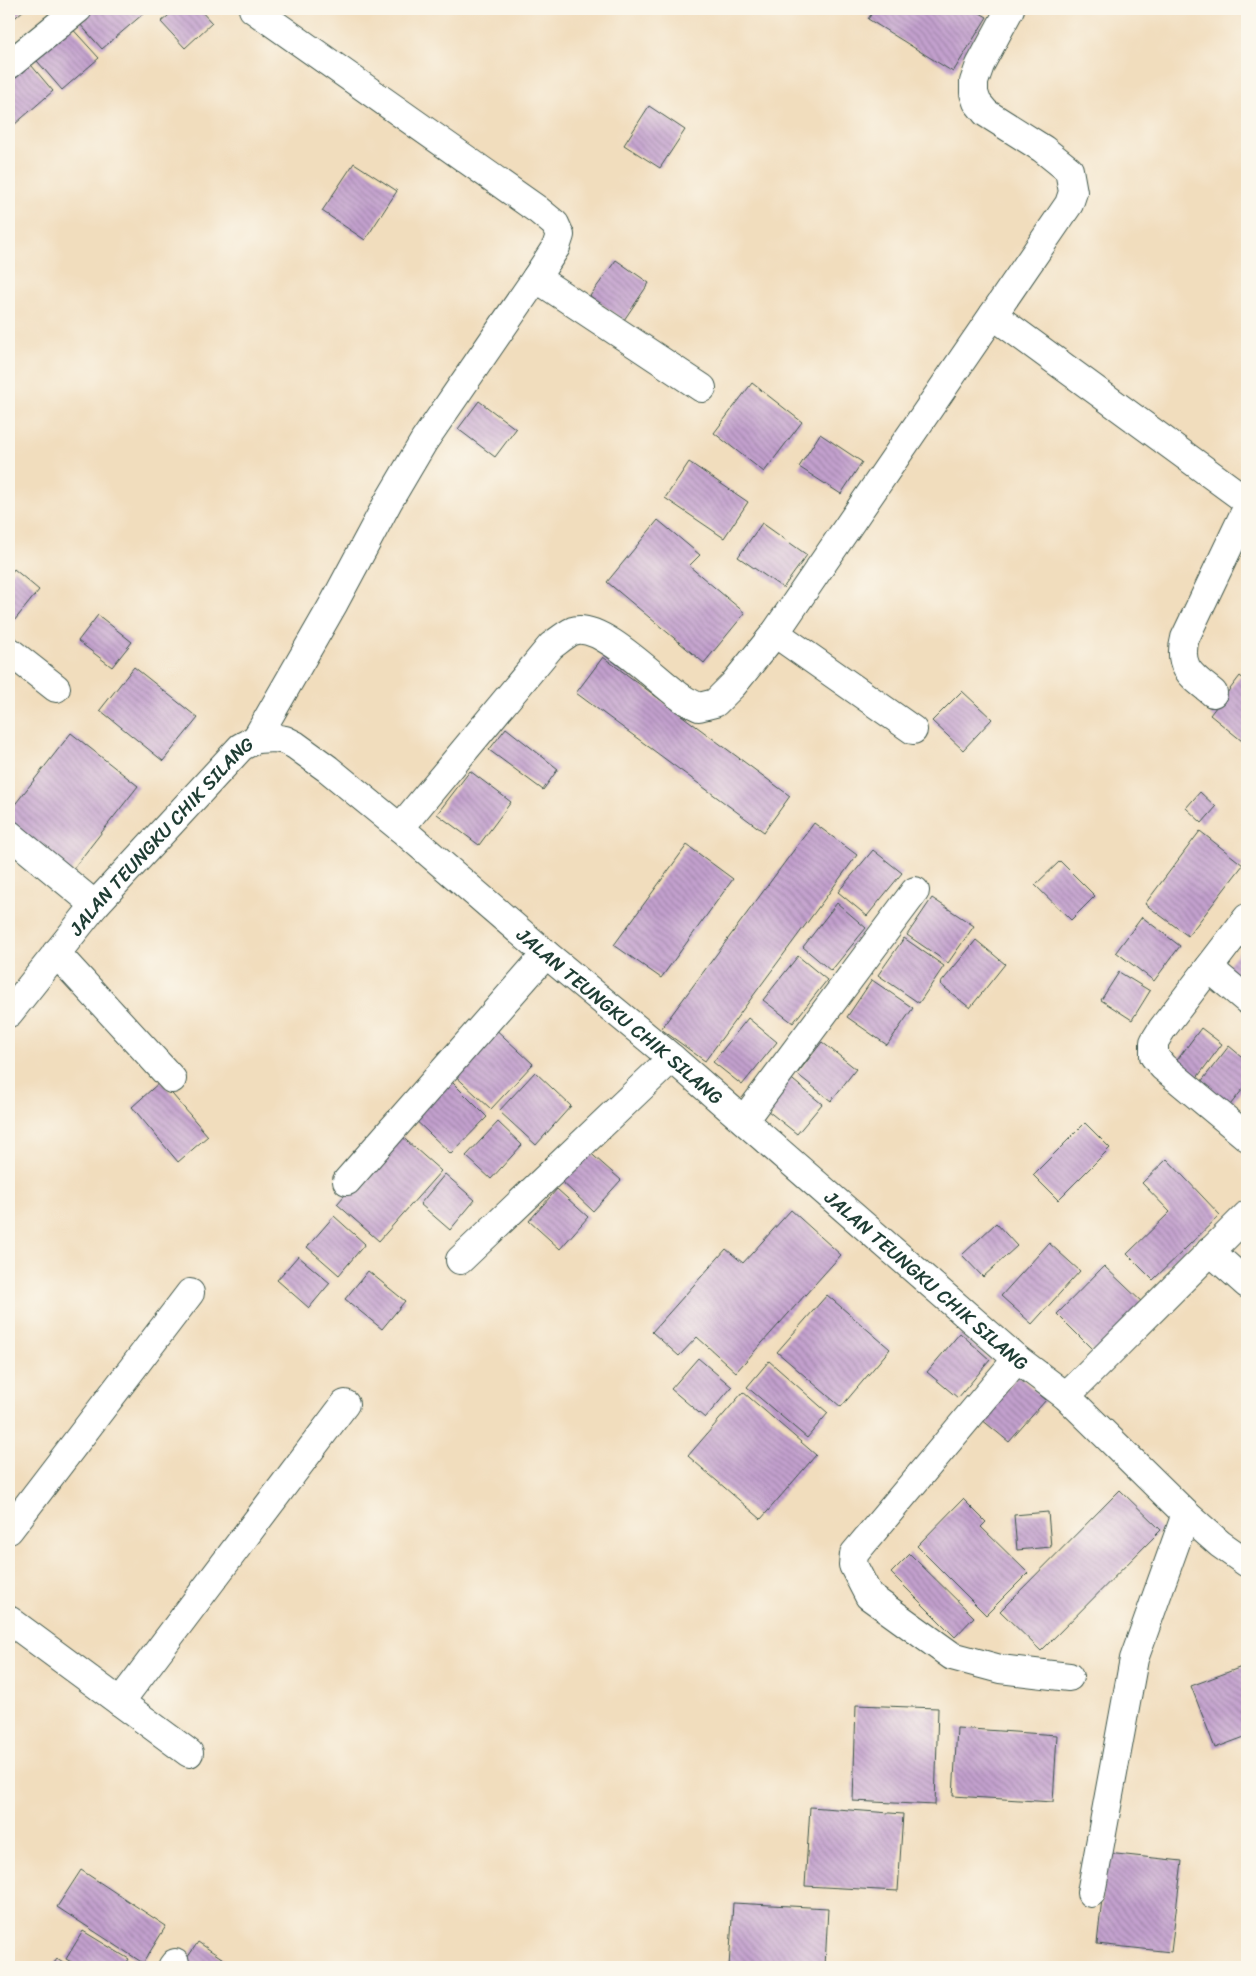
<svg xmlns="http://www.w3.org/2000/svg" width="1256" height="1976" viewBox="0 0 1256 1976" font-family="Sriracha,sans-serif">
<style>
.building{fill:url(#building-back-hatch)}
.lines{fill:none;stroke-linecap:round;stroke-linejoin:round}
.minor-casing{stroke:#3e5549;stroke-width:30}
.minor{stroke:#fff;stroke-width:28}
.labels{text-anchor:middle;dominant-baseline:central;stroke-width:5;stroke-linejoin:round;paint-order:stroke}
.street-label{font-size:19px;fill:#1f3d34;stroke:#fbf7ec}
</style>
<defs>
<pattern id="building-back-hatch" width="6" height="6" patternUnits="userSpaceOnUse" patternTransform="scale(1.25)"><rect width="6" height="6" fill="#c3a0ce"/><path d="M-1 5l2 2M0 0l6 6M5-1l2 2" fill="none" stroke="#9e84a8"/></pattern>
</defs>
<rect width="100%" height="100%" fill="#fbf7ec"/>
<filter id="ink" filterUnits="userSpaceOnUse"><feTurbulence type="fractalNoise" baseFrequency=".02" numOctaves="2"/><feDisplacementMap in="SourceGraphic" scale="10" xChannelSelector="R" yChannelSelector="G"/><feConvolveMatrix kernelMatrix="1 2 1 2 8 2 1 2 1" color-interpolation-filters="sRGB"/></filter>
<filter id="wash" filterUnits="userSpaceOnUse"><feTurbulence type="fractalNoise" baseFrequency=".0096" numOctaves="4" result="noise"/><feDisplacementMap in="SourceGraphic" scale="20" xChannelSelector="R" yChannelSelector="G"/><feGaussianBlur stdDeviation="1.12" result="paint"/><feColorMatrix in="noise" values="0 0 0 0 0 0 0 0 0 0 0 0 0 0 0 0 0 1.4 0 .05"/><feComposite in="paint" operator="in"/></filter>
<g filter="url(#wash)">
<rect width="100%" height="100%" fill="#f1ddbd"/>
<g id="blocks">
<path class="building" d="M9,9H25L9,23Z
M96,9H139L143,14L102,49L79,23Z
M176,9H199L212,23L185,48L161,22Z
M875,9H973L987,17L953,72L868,19Z
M68,24L99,58L62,90L32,55Z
M26,59L53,91L14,125L9,119V74Z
M649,106L685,130L660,168L624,145Z
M354,163L397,191L365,240L322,211Z
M616,260L649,283L624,320L590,296Z
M752,383L802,422L764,472L714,433Z
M479,401L516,429L495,457L458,429Z
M820,434L862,462L841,494L799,467Z
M689,462L748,502L724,538L665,498Z
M658,520L700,555L689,566L745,613L704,663L607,582Z
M762,523L807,555L783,588L738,557Z
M14,569L39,590L10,626L9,576Z
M98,615L132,642L112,667L78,641Z
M603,657L790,796L764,832L576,693Z
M134,667L198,718L163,761L100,710Z
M1240,676L1247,682V745L1210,715Z
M962,691L992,719L963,750L932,721Z
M506,728L558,769L543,790L489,750Z
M71,733L138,786L69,874L9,826V812Z
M470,771L511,802L479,845L437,814Z
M1200,792L1216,807L1202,823L1186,808Z
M814,823L857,855L705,1061L661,1029Z
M1200,831L1243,865L1188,936L1145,904Z
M687,845L733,879L661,978L614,945Z
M873,850L902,873L867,916L838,892Z
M1060,861L1095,896L1071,920L1035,885Z
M932,898L974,926L948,963L907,935Z
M837,903L866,928L831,971L803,947Z
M1142,917L1180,946L1154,981L1116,952Z
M904,938L944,966L919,1003L878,975Z
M976,940L1005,964L970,1008L940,984Z
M1247,942V990L1224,970Z
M798,956L827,980L793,1023L763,1000Z
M1119,972L1150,991L1132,1020L1101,1000Z
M872,980L913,1008L887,1045L847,1017Z
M748,1018L777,1042L742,1085L713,1062Z
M491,1025L533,1064L491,1109L449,1070Z
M1201,1028L1222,1044L1196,1079L1175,1063Z
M822,1042L856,1069L831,1101L797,1074Z
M1229,1046L1247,1061V1084L1226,1110L1197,1087Z
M535,1072L571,1106L536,1145L499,1111Z
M446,1076L487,1117L451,1154L409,1114Z
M788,1076L822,1104L797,1134L763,1107Z
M161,1081L208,1136L178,1162L132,1107Z
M498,1122L522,1145L491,1179L466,1156Z
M1085,1123L1110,1148L1058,1200L1033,1175Z
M399,1134L441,1171L379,1241L337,1204Z
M586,1149L621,1180L593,1211L559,1179Z
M1167,1159L1220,1215L1153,1280L1127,1254L1170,1212L1142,1183Z
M445,1174L475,1200L450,1230L420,1204Z
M557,1189L588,1217L560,1249L529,1221Z
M791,1210L841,1255L736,1372L697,1337L679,1356L652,1332L726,1249L743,1263Z
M334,1216L365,1244L339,1275L307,1247Z
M996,1223L1017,1246L983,1277L962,1255Z
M1049,1243L1080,1271L1032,1324L1001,1296Z
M298,1256L330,1283L309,1308L277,1280Z
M1104,1266L1144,1304L1096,1353L1057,1314Z
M368,1271L405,1301L382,1329L345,1299Z
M827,1295L890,1349L841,1407L777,1352Z
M960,1333L990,1360L958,1398L927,1372Z
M698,1358L732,1387L705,1418L671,1389Z
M769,1361L828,1413L807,1438L747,1387Z
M1018,1376L1046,1400L1009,1442L981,1419Z
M743,1392L816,1455L761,1519L688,1456Z
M1120,1490L1161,1530L1041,1651L1000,1611Z
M963,1499L986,1522L981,1527L1028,1573L986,1615L917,1546Z
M1048,1512L1051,1547L1017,1550L1014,1515Z
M910,1554L974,1617L955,1637L891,1573Z
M1247,1665V1736L1215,1748L1191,1686Z
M856,1705L938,1708L935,1805L853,1801Z
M957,1728L1057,1735L1053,1802L953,1796Z
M810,1807L903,1814L898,1891L805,1886Z
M1107,1853L1182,1861L1171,1952L1097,1944Z
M81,1870L166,1926L143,1963L57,1907Z
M733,1903L828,1908L825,1967H729Z
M83,1931L129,1959L124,1967H80L66,1959Z
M198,1942L235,1967H181Z
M57,1959L69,1967H51Z"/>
</g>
</g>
<g filter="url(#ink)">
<use href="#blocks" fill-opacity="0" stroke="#3e5549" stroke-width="1"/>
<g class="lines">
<defs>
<g id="minor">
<path d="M253,9L538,210L555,224L560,235L556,247L536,278L424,441L388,502L334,603L256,739"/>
<path d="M9,65L78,9"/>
<path d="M536,278L702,388"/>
<path d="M993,315L1247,501"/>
<path d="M775,633L913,730"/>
<path d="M9,651L56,688"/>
<path d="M1213,693C1192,676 1177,668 1185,638L1247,508"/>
<path d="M400,828L551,646C558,641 566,634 573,631C601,621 659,683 682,698C687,702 693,704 699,707L715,703L733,685L775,633L1069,204L1073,192L1069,170L1043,149L986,113L977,102L974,93V82L980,65L1010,9"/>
<path d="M9,834L95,905"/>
<path d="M1247,918L1162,1029L1154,1042V1056L1163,1067L1247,1137"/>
<path d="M56,953L172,1079"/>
<path d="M1209,968L1247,1000"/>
<path id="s1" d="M9,1013L95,905L241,747L256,739L274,738L285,740L295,745L328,769L400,828L546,954L672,1058L1017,1359L1066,1396L1186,1514L1220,1544L1247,1563"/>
<path d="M744,1120L915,891"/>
<path d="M347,1181L546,954"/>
<path d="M1210,1251L1247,1284"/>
<path d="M460,1260L672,1058"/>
<path d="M1017,1359L854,1554L853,1565L869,1596L952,1656L1000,1669L1069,1677"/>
<path d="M1066,1396L1247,1215"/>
<path d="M9,1530L190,1293"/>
<path d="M9,1620L189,1753"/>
<path d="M120,1702L345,1404"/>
<path d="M1091,1893L1134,1659L1186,1514"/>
<path d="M172,1967L175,1963"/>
</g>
</defs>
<use href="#minor" class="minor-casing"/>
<use href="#minor" class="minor"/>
</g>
</g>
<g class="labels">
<g class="street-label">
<text stroke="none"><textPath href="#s1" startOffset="234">JALAN TEUNGKU CHIK SILANG</textPath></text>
<text stroke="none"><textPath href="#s1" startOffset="834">JALAN TEUNGKU CHIK SILANG</textPath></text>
<text stroke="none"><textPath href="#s1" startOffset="1239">JALAN TEUNGKU CHIK SILANG</textPath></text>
</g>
</g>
<rect width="1256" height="1976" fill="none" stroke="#fbf7ec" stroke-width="30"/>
</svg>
